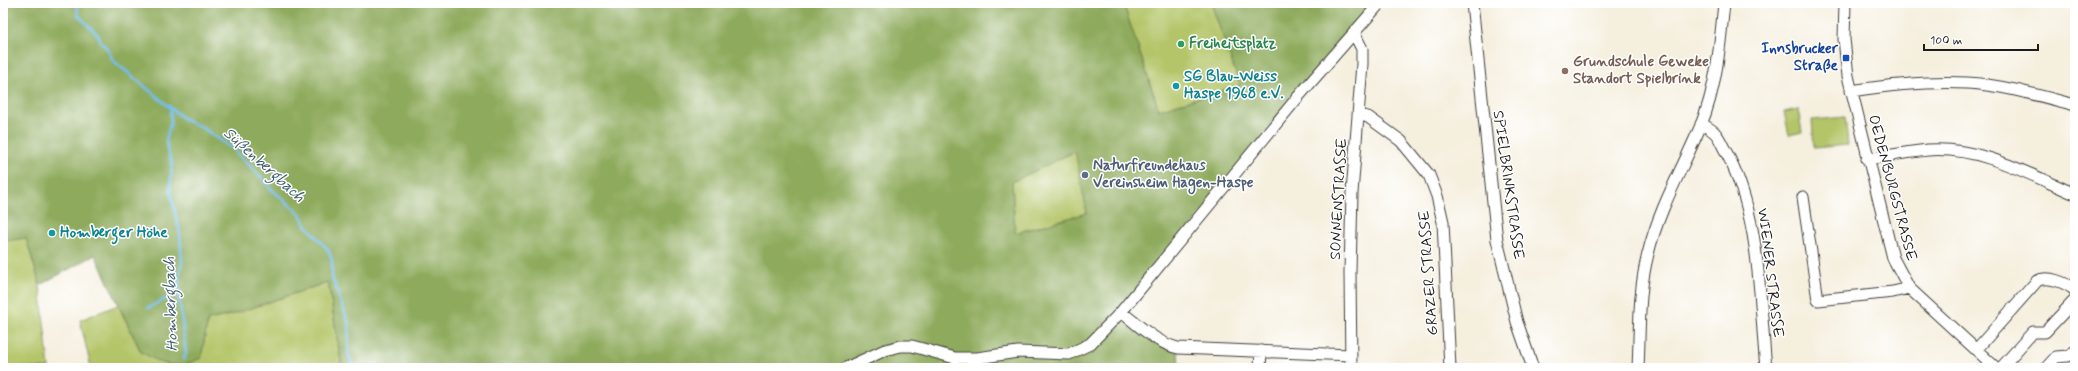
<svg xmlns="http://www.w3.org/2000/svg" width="2078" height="371" viewBox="0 0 2078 371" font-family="Mynerve,sans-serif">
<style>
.green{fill:#b3c568;stroke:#687042}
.forest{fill:#8eaa5c;stroke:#55633c;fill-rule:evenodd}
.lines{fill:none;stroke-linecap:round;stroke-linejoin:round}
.stream{stroke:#73c0ed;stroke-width:2.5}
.minor-casing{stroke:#3d3c39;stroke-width:13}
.minor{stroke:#fff;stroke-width:11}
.leisure-dot{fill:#2e9e5b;stroke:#fff;stroke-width:1.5}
.transit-dot{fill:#1a4fb4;stroke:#fff;stroke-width:1.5}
.education-dot{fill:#8d6e63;stroke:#fff;stroke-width:1.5}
.culture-dot{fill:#0f9aa8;stroke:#fff;stroke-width:1.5}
.service-dot{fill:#5c6f8a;stroke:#fff;stroke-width:1.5}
.labels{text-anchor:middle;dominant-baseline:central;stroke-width:3;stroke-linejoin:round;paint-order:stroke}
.leisure-label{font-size:15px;font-weight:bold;fill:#27864d;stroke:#fff;text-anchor:start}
.transit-label{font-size:15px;font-weight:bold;fill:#164399;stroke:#fff;text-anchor:end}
.education-label{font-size:15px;font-weight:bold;fill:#785e54;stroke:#fff;text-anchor:start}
.culture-label{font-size:15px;font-weight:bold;fill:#0d838f;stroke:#fff;text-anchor:start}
.service-label{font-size:15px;font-weight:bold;fill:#4e5e75;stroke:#fff;text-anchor:start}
.street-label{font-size:15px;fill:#1c1c1c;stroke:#fff}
.water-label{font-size:16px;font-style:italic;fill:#3f5e70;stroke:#fff}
</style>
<rect width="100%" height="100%" fill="#fff"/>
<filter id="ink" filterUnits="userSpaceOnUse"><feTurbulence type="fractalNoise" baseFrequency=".025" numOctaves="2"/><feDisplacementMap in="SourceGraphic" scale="8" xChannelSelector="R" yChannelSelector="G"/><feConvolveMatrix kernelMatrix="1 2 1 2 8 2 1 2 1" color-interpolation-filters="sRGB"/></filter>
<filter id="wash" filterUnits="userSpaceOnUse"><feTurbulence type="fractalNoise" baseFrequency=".012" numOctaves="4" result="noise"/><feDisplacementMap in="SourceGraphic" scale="16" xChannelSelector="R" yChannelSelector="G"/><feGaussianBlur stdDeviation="0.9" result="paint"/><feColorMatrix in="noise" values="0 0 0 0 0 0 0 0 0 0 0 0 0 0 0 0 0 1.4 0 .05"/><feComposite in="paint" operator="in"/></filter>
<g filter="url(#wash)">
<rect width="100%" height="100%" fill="#f5efde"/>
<path class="green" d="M1123,3H1211L1240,85L1159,110Z
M1798,109L1802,132L1789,135L1784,112Z
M1845,117L1848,145L1814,148L1812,120Z
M1076,151L1087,213L1015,233L1012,182Z
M26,238L40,285L49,368H3V241Z
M328,282L342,368H91L80,320L118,305L141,352L201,358L208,320L234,314Z"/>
<path class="forest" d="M3,3H1123L1159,110L1240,85L1211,3H1372L1122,312L1178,348L1179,368H342L328,282L234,314L208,320L201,358L185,365H171L159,362L141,352L95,255L40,285L26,238L3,241ZM1075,151L1087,213L1015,233L1012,182Z"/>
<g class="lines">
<path class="stream" d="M77,3L78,15L98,35L101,42L109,51L111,57L115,62L184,119L203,128L233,149L262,178L269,187L300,214L306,225L328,250L332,260V277L349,325L348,353L353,368
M170,106L171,122L166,140L167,148L172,164L170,190L180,234L182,263L179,275V299L186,353L184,359
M148,308L169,297L179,289"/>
</g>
</g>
<g filter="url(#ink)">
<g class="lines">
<defs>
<path id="minor" d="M1472,3L1497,240L1517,322L1533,368
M1845,3L1844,39L1848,76L1893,258L1909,288L1996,368
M1851,91C1890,85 1928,81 1967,83C2003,85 2040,96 2075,105
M1359,115L1368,117L1401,141L1429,175L1437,196L1443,222L1450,368
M1701,124C1705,126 1711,129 1714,132C1719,136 1722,145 1725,150C1761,215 1759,296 1766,368
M1867,159C1887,156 1907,152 1928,150C1980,146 2028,174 2075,194
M1803,197L1818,300L1893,292L1909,288
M1121,312C1139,325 1156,343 1178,348L1351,355
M1976,350L2037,281C2048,275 2066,283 2075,290
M846,368L885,350L901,346H912L955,358H977L1018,352L1069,354L1090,344L1121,312L1298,97L1380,3
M1260,368L1261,351
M1351,368L1350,272L1352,193L1362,64V49L1354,33
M1638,368C1640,329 1638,292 1648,254C1659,208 1683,168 1701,125C1717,86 1720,44 1724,3
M2001,368L2033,332H2045L2075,300
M2046,368L2056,357L2068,356L2075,351"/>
</defs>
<use href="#minor" class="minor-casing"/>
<use href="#minor" class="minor"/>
</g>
</g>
<circle class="leisure-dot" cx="1181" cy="44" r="4"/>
<rect class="transit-dot" x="1842" y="54" width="8" height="8" rx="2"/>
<circle class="education-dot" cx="1565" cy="71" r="4"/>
<g class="culture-dot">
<circle cx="1176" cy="86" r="4"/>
<circle cx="52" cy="233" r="4"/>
</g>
<circle class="service-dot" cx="1085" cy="175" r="4"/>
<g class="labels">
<g class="leisure-label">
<text x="1189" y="44">Freiheitsplatz</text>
</g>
<g class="transit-label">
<text x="1838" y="49">Innsbrucker<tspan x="1838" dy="17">Straße</tspan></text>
</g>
<g class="education-label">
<text x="1573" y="62">Grundschule Geweke<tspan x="1573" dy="17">Standort Spielbrink</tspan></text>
</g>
<g class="culture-label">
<text x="1184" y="77">SG Blau-Weiss<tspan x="1184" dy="17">Haspe 1968 e.V.</tspan></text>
<text x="60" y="233">Homberger Höhe</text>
</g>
<g class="service-label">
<text x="1093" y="166">Naturfreundehaus<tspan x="1093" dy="17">Vereinsheim Hagen-Haspe</tspan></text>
</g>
<g class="street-label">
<text transform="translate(1508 185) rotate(82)">SPIELBRINKSTRASSE</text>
<text transform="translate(1892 188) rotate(75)">OEDENBURGSTRASSE</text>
<text transform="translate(1339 199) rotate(-87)">SONNENSTRASSE</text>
<text transform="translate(1429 273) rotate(-94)">GRAZER STRASSE</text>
<text transform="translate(1770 273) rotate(83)">WIENER STRASSE</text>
</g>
<g class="water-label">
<text transform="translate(264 165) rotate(42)">Süßenbergbach</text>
<text transform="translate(171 304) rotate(-92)">Hombergbach</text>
</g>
</g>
<rect width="2078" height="371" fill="none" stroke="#fff" stroke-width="16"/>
<path d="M1924 44v6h114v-6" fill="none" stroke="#1c1c1c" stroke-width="2"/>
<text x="1930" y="44" font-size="12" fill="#1c1c1c" stroke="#ffffff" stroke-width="3" paint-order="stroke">100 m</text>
</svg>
